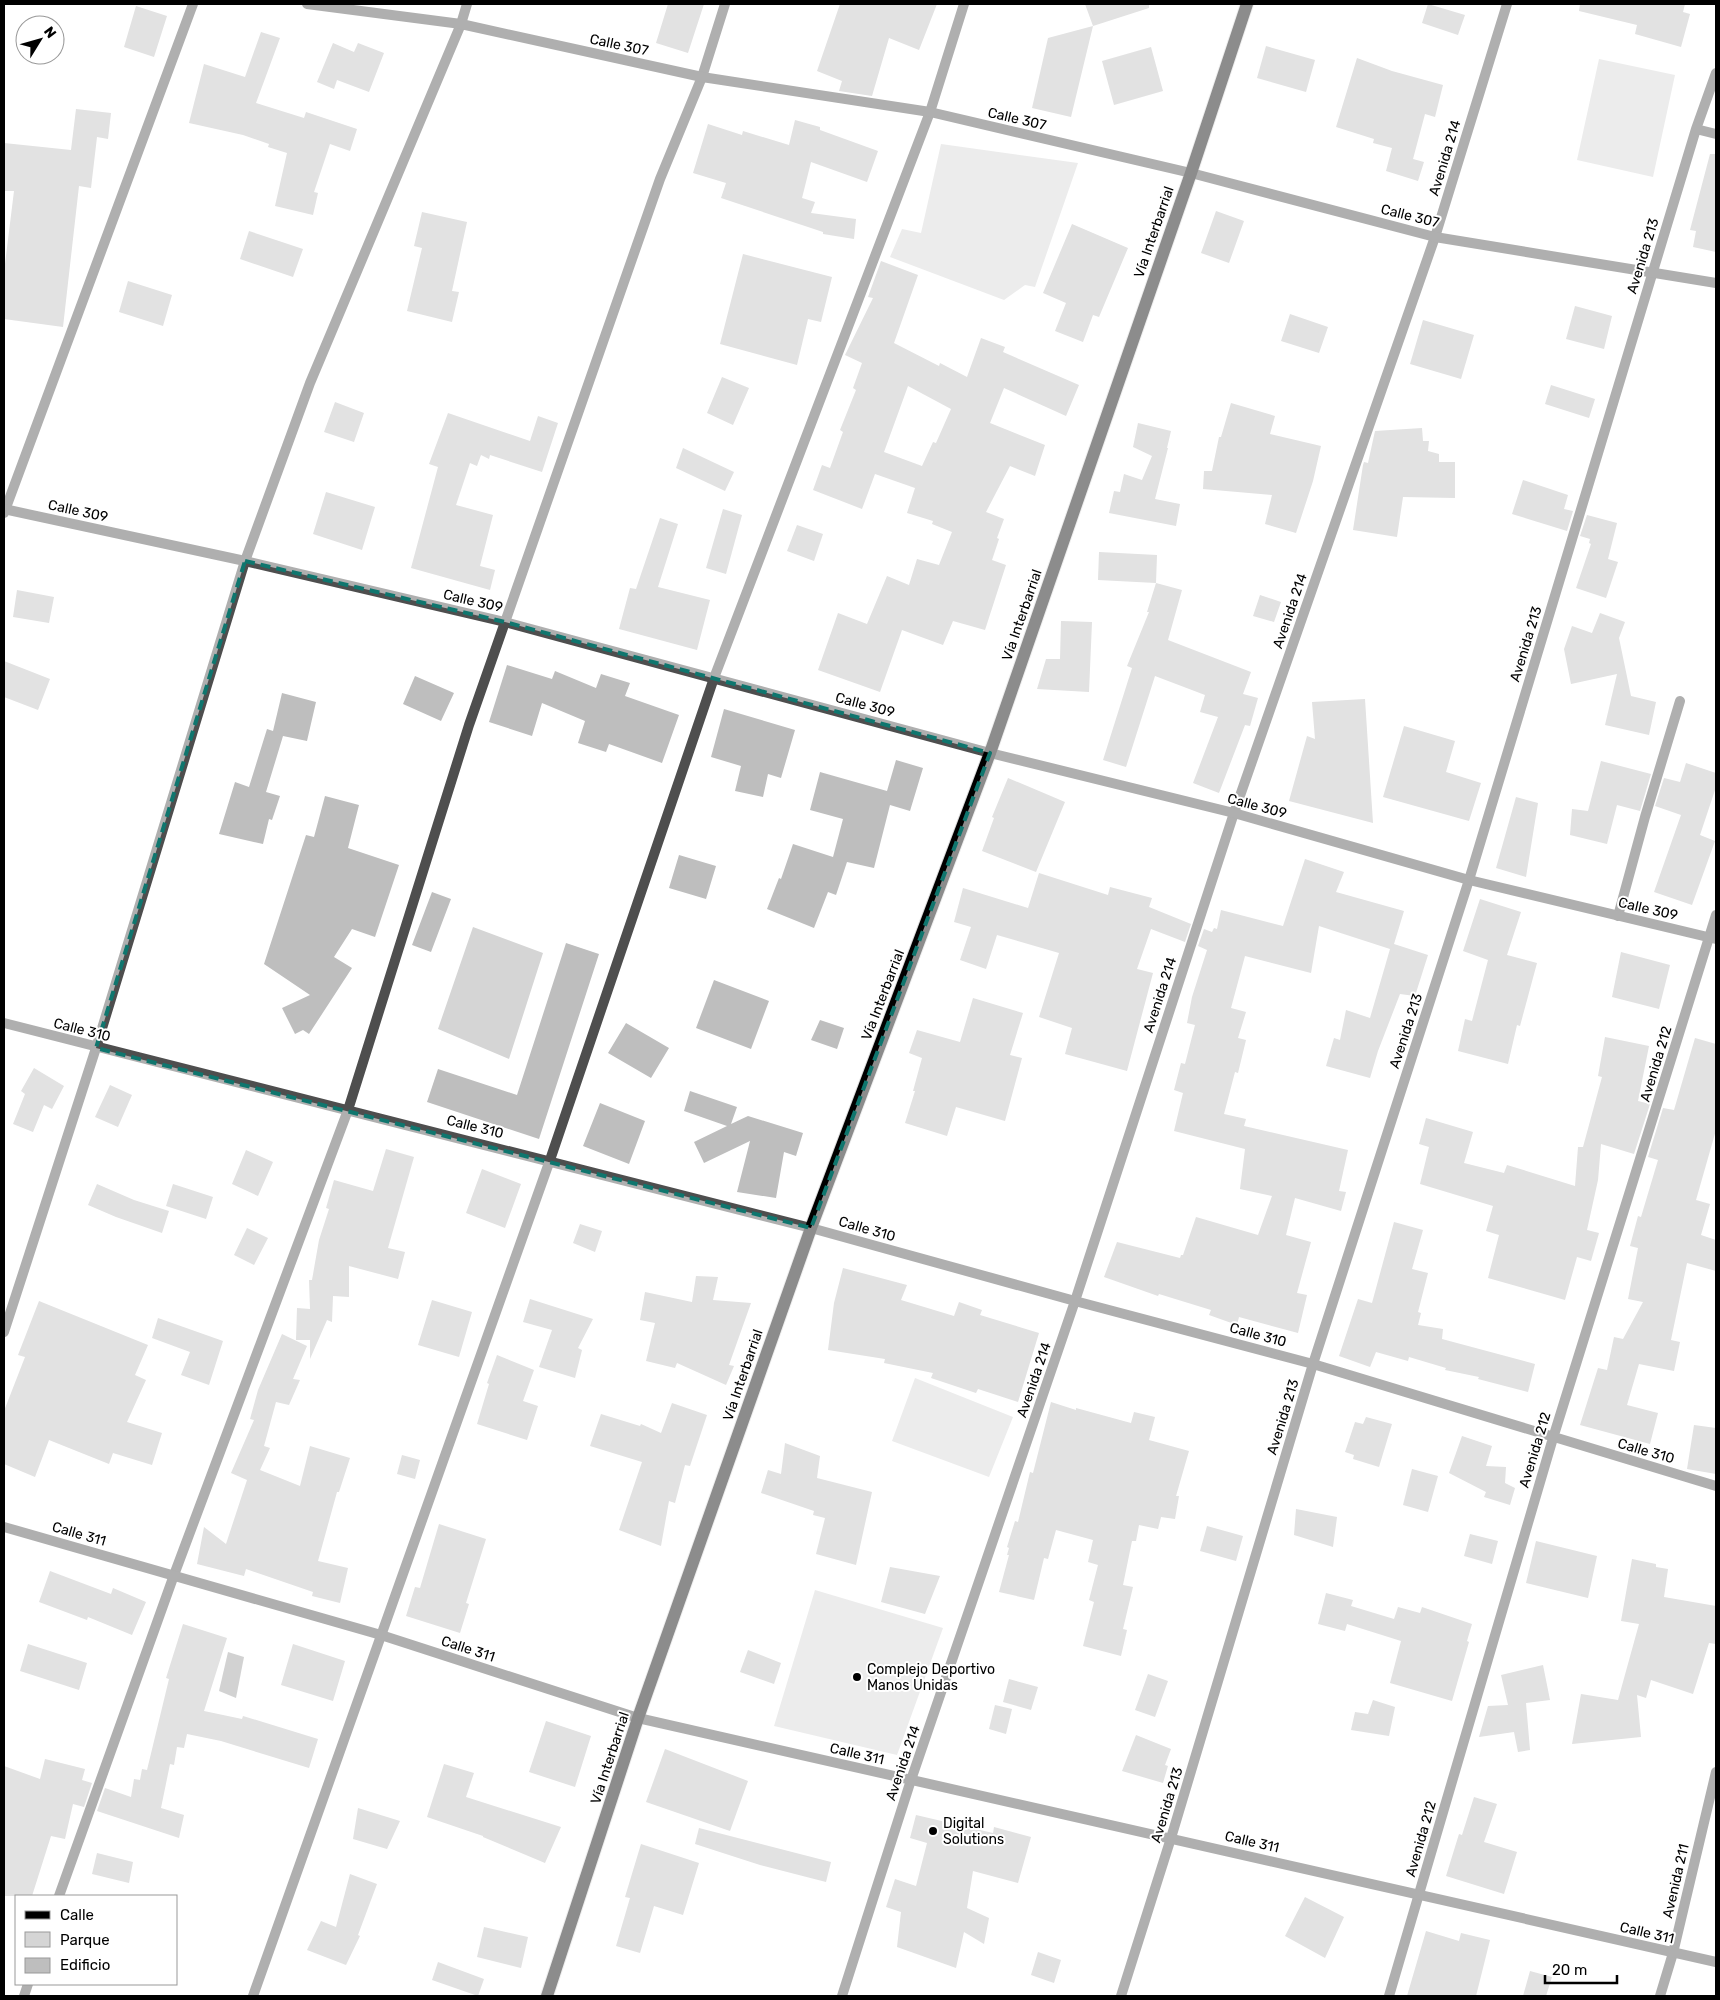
<svg xmlns="http://www.w3.org/2000/svg" width="1720" height="2000" viewBox="0 0 1720 2000" font-family="Rubik,sans-serif">
<style>
.green{fill:#d5d5d5}
.water{fill:#9c9c9c}
.building{fill:#bebebe;fill-rule:evenodd}
.lines{fill:none;stroke-linecap:round;stroke-linejoin:round}
.primary-casing{stroke:#dbdbdb;stroke-width:14}
.minor{stroke:#4e4e4e;stroke-width:10}
.tertiary{stroke:#4e4e4e;stroke-width:10}
.primary{stroke:#000;stroke-width:12}
.marked{fill:none;stroke:#0f766e;stroke-width:4;stroke-dasharray:10 6;stroke-linejoin:round}
.poi-dot{fill:#000;stroke:#fff;stroke-width:2}
.labels{text-anchor:middle;dominant-baseline:central;stroke-width:4;stroke-linejoin:round;paint-order:stroke}
.street-label{font-size:14px;fill:#000;stroke:#fff}
.poi-label{font-size:14px;fill:#000;stroke:#fff;text-anchor:start}
</style>
<rect width="100%" height="100%" fill="#fff"/>
<path class="green" d="M1599,59L1675,75L1653,177L1577,160Z
M941,144L1078,163L1035,287L1025,285L1004,300L890,257L902,229L921,233Z
M473,927L543,953L509,1059L438,1029Z
M915,1378L1013,1417L989,1477L892,1441Z
M815,1590L943,1628L897,1755L774,1726Z"/>
<path class="water" d="M228,1652L244,1657L236,1698L219,1691Z"/>
<path class="building" d="M668,4H704L688,53L656,43Z
M840,4H937L919,50L889,38L872,96L839,91L842,81L817,71Z
M1085,4H1149V8L1093,26Z
M1428,4L1465,15L1458,35L1422,23Z
M1580,4H1685L1683,12L1690,14L1681,47L1635,34L1637,25L1579,11Z
M136,6L167,16L154,57L124,47Z
M1093,26L1071,117L1032,108L1048,38Z
M261,32L280,38L256,103L304,118L306,112L357,129L350,151L330,144L314,192L318,193L313,215L275,206L287,153L268,147L269,144L243,135L189,123L204,64L245,77Z
M333,43L354,52L358,43L384,53L369,92L337,80L334,89L317,82Z
M1266,46L1315,60L1306,92L1257,78Z
M1151,47L1163,91L1114,105L1102,61Z
M1357,58L1392,71L1443,85L1435,117L1425,114L1413,159L1424,162L1418,181L1386,171L1392,148L1373,143L1374,139L1336,127Z
M76,109L111,113L108,139L97,137L91,188L79,186L63,327L4,319V272L14,191H4V143L71,150Z
M795,120L820,127V130L878,151L867,182L811,162L802,198L815,202L811,213L856,219L854,239L823,234V232L721,198L726,183L693,173L708,124L742,135L743,131L789,145Z
M1710,154H1716V252L1693,247L1696,231L1690,230Z
M1216,211L1244,221L1229,263L1201,253Z
M422,212L467,222L452,291L459,292L452,322L407,311L422,248L414,246Z
M1072,224L1128,248L1099,317L1093,315L1083,342L1055,331L1066,303L1043,293Z
M249,231L303,249L293,277L240,259Z
M743,254L832,277L821,322L808,319L797,365L720,344Z
M881,261L918,275L894,343L939,366L940,363L967,377L981,338L1005,347L1003,352L1079,385L1066,416L1004,388L990,423L1045,445L1035,476L1010,466L986,512L1004,519L997,538L999,539L992,560L1006,565L985,630L953,621L943,645L902,630L880,692L818,670L838,613L867,624L887,576L909,585L917,559L939,565L952,532L932,524L933,521L907,513L915,488L875,474L862,509L813,490L822,465L830,468L843,432L840,430L856,390L853,388L862,363L845,355L873,298L868,297ZM908,386L951,409L936,443L933,442L922,466L884,452Z
M128,281L172,295L163,326L119,312Z
M1575,306L1612,316L1604,349L1566,339Z
M1290,314L1328,327L1319,353L1281,341Z
M1423,320L1474,335L1461,379L1410,364Z
M722,377L749,388L733,425L707,413Z
M1551,385L1595,399L1589,418L1545,404Z
M335,402L364,413L354,442L324,432Z
M1231,403L1275,416L1270,434L1321,446L1313,481L1296,533L1265,524L1272,495L1203,489L1204,471H1212L1219,437H1221Z
M448,413L530,441L538,416L558,423L542,472L490,455L489,459L481,455L477,466L470,463L456,505L493,515L480,566L495,570L490,590L411,568L438,467L429,464Z
M1138,423L1171,431L1167,448H1168L1155,499L1180,504L1176,526L1109,513L1114,491L1120,492L1124,474L1142,480L1152,456L1133,447Z
M1422,428L1423,441H1429L1428,451L1439,454V462H1455V498L1403,497L1397,537L1353,530L1363,465L1364,462L1368,463L1375,431Z
M683,448L734,472L725,491L676,468Z
M1523,480L1568,495L1564,509L1573,511L1567,531L1512,514Z
M326,492L375,507L362,550L313,534Z
M723,509L742,515L726,574L706,568Z
M1587,515L1617,523L1608,559L1618,562L1606,598L1576,588L1591,544L1589,543L1590,539L1580,536Z
M660,518L678,524L658,587L710,600L697,650L619,629L630,588L636,589Z
M797,525L823,534L814,561L787,551Z
M1099,552L1157,555L1156,583L1098,580Z
M1156,583L1182,590L1168,640L1251,672L1243,694L1258,698L1250,726L1245,725L1219,793L1193,783L1218,717L1200,712L1205,695L1155,676L1126,767L1103,760L1132,668L1127,666L1149,612H1147Z
M17,590L54,597L49,623L13,617Z
M1260,595L1281,602L1274,622L1253,616Z
M1600,613L1625,622L1619,638L1631,696L1656,702L1649,735L1605,725L1617,674L1571,684L1564,649L1572,626L1592,633Z
M1061,621L1092,622L1089,692L1037,689L1046,659H1060Z
M4,661L50,679L38,710L4,697Z
M507,665L552,679L555,671L596,688L601,674L630,683L625,696L679,715L662,763L609,744L606,752L578,743L585,721L542,703L532,736L489,722Z
M415,676L454,693L441,721L403,704Z
M282,693L316,702L307,741L283,736L266,792L280,796L272,820L269,819L263,844L219,834L235,782L249,787L267,729L273,731Z
M1365,699L1373,823L1289,801L1307,736L1315,739L1312,702Z
M724,709L795,730L781,778L768,774L763,797L735,791L741,766L711,757Z
M1404,726L1455,741L1446,772L1481,783L1469,821L1383,797Z
M896,760L923,768L910,811L890,805L874,868L847,862L836,895L828,892L814,928L767,909L779,878L781,879L793,844L833,857L843,819L810,810L820,772L887,791Z
M1601,761L1651,774L1640,811L1617,805L1607,844L1570,835L1572,809L1588,811Z
M1686,763L1716,773V787L1700,835L1715,841L1692,905L1654,892L1681,815L1655,806L1664,778L1680,782Z
M1008,778L1065,802L1036,872L982,851L994,818L992,817Z
M325,796L359,805L348,848L399,865L375,937L352,929L334,957L352,968L309,1034L303,1030L295,1034L282,1008L310,995L264,964L306,835L314,837Z
M1516,797L1538,803L1526,877L1496,868Z
M679,855L716,866L706,899L669,888Z
M1305,859L1344,872L1336,892L1404,911L1394,944L1428,955L1415,996L1400,994L1378,1051L1370,1078L1326,1066L1334,1038L1340,1040L1346,1010L1370,1018L1390,949L1319,926L1311,973L1245,956L1231,1008L1246,1012L1238,1038L1246,1040L1238,1073L1235,1072L1224,1114L1246,1119L1244,1126L1348,1150L1339,1191L1346,1192L1341,1211L1295,1198L1286,1235L1311,1242L1297,1293L1307,1295L1298,1333L1239,1317L1237,1325L1209,1315L1211,1310L1159,1294L1158,1296L1104,1277L1117,1242L1180,1258L1181,1255H1183L1196,1217L1258,1235L1272,1196L1240,1189L1245,1149L1174,1131L1183,1093L1174,1090L1181,1063L1185,1064L1195,1025L1187,1023L1192,997L1207,950L1198,946L1204,929L1212,932L1214,928L1217,929L1221,910L1283,926Z
M1039,873L1108,895L1110,887L1152,898L1149,907L1191,924L1185,942L1151,929L1137,969L1153,973L1127,1071L1065,1054L1072,1028L1039,1017L1059,953L997,935L986,969L960,960L971,927L954,922L963,888L1028,908Z
M432,892L451,899L431,952L412,945Z
M1480,899L1521,912L1507,955L1537,963L1520,1026L1517,1025L1508,1064L1458,1051L1465,1019L1472,1021L1488,960L1463,951Z
M566,943L599,954L539,1139L427,1102L438,1069L517,1095Z
M1621,952L1670,965L1659,1009L1612,997Z
M714,980L769,1001L751,1049L696,1028Z
M973,998L1023,1013L1010,1055L1022,1058L1005,1121L956,1107L947,1136L905,1123L915,1091H913L922,1058L909,1053L917,1030L960,1042Z
M820,1020L844,1028L837,1049L811,1040Z
M626,1023L669,1048L651,1078L608,1053Z
M1605,1037L1649,1046L1638,1101L1650,1104L1634,1154L1601,1144L1598,1180L1587,1230L1599,1233L1591,1261L1577,1257L1565,1300L1488,1278L1499,1235L1486,1231L1493,1206L1420,1184L1429,1147L1419,1144L1426,1118L1473,1132L1464,1163L1504,1173L1507,1165L1575,1186L1578,1147H1583L1602,1077L1598,1076Z
M1695,1038L1716,1044V1130L1696,1200L1710,1204L1701,1235L1716,1240V1271L1687,1263L1671,1340L1680,1342L1674,1371L1639,1364L1627,1405L1658,1413L1650,1444L1580,1425L1598,1368L1607,1370L1614,1337L1623,1339L1643,1302L1628,1299L1638,1248L1630,1246L1638,1216L1641,1217L1658,1160L1648,1157L1663,1108L1674,1110Z
M34,1068L64,1086L52,1109L44,1105L33,1132L13,1124L25,1094L21,1091Z
M110,1085L132,1095L118,1127L95,1117Z
M690,1091L737,1107L731,1124L748,1116L803,1133L796,1156L784,1152L776,1198L737,1192L750,1141L704,1163L694,1142L727,1126L684,1111Z
M600,1103L645,1121L629,1164L583,1146Z
M386,1149L414,1157L388,1248L405,1252L398,1279L349,1266V1297L333,1296L332,1322L327,1320L310,1359V1340H296L297,1308L310,1309L309,1280H312L319,1240L329,1209L326,1208L334,1180L373,1191Z
M246,1150L273,1162L258,1196L232,1184Z
M482,1169L521,1184L505,1228L466,1213Z
M97,1184L134,1200L169,1211L162,1233L116,1217L88,1205Z
M173,1184L213,1197L206,1219L166,1206Z
M1394,1222L1423,1230L1412,1269L1428,1273L1418,1312L1421,1313L1418,1325L1443,1329L1442,1339L1535,1364L1528,1392L1478,1379L1479,1377L1445,1370L1446,1368L1409,1357L1408,1361L1376,1352L1370,1367L1339,1356L1358,1299L1372,1303Z
M580,1224L602,1231L595,1252L573,1243Z
M247,1228L268,1238L254,1265L234,1255Z
M843,1268L907,1285L901,1300L954,1316L959,1302L982,1310L980,1315L1039,1333L1018,1402L978,1389L976,1393L931,1378L933,1373L884,1363L885,1359L828,1350L834,1303Z
M696,1276L718,1277L713,1300L751,1303L729,1365L734,1366L726,1385L677,1363L675,1368L646,1361L655,1323L640,1320L645,1292L692,1302Z
M530,1299L593,1319L578,1348L582,1350L575,1378L539,1367L552,1330L523,1322Z
M432,1300L472,1312L459,1357L418,1345Z
M39,1301L148,1345L135,1375L146,1380L127,1422L162,1433L152,1465L113,1453L109,1464L49,1440L35,1477L4,1464V1411L25,1357L18,1355Z
M158,1318L223,1341L209,1385L181,1375L190,1352L152,1338Z
M282,1334L307,1346L293,1379L300,1380L289,1405L276,1402L264,1446L270,1448L260,1470L300,1486L310,1446L350,1458L339,1492H337L318,1561L348,1568L340,1603L312,1596L313,1592L246,1569L244,1576L197,1564L204,1527L226,1544L247,1480L231,1473L254,1420L250,1419L258,1390Z
M497,1355L534,1370L523,1401L538,1406L527,1440L477,1424L489,1384L487,1383Z
M1051,1402L1076,1410V1408L1131,1423L1134,1412L1155,1417L1149,1440L1189,1451L1176,1496H1179L1175,1519L1161,1517L1158,1529L1139,1525L1136,1541H1132L1123,1585L1133,1587L1123,1629L1127,1630L1121,1656L1083,1646L1094,1602L1089,1600L1098,1565L1088,1562L1093,1540L1056,1530L1048,1559L1044,1558L1034,1600L999,1592L1009,1555H1007L1009,1548L1007,1547L1015,1521L1018,1522L1030,1472L1033,1473Z
M672,1403L707,1415L690,1466L685,1465L675,1503L669,1501L661,1546L619,1530L642,1462L590,1446L601,1414L640,1426L641,1424L661,1433Z
M1366,1417L1392,1424L1379,1467L1353,1459L1354,1455L1345,1452L1355,1422L1363,1424Z
M1694,1425L1716,1428V1474L1687,1469Z
M1462,1436L1492,1446L1486,1466L1506,1467L1505,1483L1515,1488L1510,1505L1484,1497L1486,1492L1449,1473Z
M785,1443L820,1456L817,1478L872,1492L856,1565L816,1554L825,1518L813,1515L814,1511L761,1493L768,1470L781,1474Z
M402,1455L420,1460L415,1479L397,1474Z
M1412,1469L1438,1476L1428,1512L1403,1505Z
M1296,1509L1337,1517L1333,1547L1294,1535Z
M439,1524L486,1539L466,1603L469,1604L460,1633L406,1616L415,1587L420,1588Z
M1207,1526L1243,1536L1236,1561L1200,1551Z
M1470,1534L1498,1541L1492,1564L1464,1556Z
M1536,1541L1597,1556L1588,1598L1526,1583Z
M1632,1559L1656,1564V1567L1668,1569L1664,1597L1716,1606V1644L1709,1643L1693,1694L1651,1680L1646,1698L1637,1695L1641,1737L1572,1744L1581,1694L1618,1700L1639,1624L1621,1621Z
M890,1567L940,1576L925,1614L881,1602Z
M50,1571L111,1594L113,1588L146,1602L132,1635L88,1617L87,1620L39,1602Z
M1326,1593L1353,1600L1351,1606L1394,1619L1398,1607L1420,1613L1422,1607L1472,1624L1467,1641L1469,1642L1452,1701L1390,1683L1401,1641L1347,1624L1345,1631L1318,1624Z
M183,1624L227,1638L204,1711L242,1719L243,1716L318,1739L309,1768L221,1741L187,1734L184,1748L177,1747L174,1765L170,1764L161,1808L184,1815L179,1838L97,1811L105,1788L131,1797L134,1779L140,1780L142,1769L147,1770L169,1679L166,1678Z
M28,1644L87,1663L79,1690L20,1671Z
M293,1644L345,1661L333,1701L281,1685Z
M748,1650L781,1663L774,1684L740,1672Z
M1543,1665L1550,1700L1526,1703L1530,1750L1518,1752L1514,1732L1479,1737L1488,1706L1508,1705L1501,1675Z
M1148,1674L1168,1681L1155,1717L1135,1710Z
M1009,1679L1038,1687L1031,1710L1003,1702Z
M1373,1700L1395,1707L1389,1736L1351,1730L1355,1712L1368,1714Z
M995,1705L1012,1709L1006,1734L989,1729Z
M546,1721L591,1736L575,1787L529,1772Z
M1136,1735L1171,1749L1165,1765L1168,1766L1163,1783L1122,1771Z
M665,1749L748,1781L730,1831L646,1802Z
M45,1759L85,1769L82,1780L92,1783L84,1807L73,1804L65,1839L51,1836L32,1896H4V1766L40,1779Z
M444,1764L474,1773L466,1797L561,1827L545,1863L483,1837V1836L427,1817Z
M1474,1797L1497,1804L1484,1842L1517,1852L1504,1894L1446,1876L1459,1834L1462,1835Z
M358,1808L400,1821L387,1849L353,1839Z
M916,1815L993,1833L994,1827L1031,1837L1018,1883L973,1871L967,1908L989,1918L984,1944L964,1932L956,1968L897,1947L901,1912L886,1907L895,1879L916,1886L927,1843L910,1838Z
M699,1828L831,1862L826,1882L760,1865L695,1844Z
M641,1844L699,1863L683,1915L654,1906L640,1953L616,1946L630,1898L625,1897Z
M97,1853L133,1862L129,1883L92,1874Z
M350,1874L377,1884L358,1935L360,1936L346,1965L307,1950L321,1921L336,1927Z
M1305,1897L1344,1917L1325,1958L1285,1936Z
M484,1927L528,1937L521,1968L477,1957Z
M1426,1931L1459,1941L1461,1933L1490,1940L1476,1996H1407Z
M1038,1952L1061,1960L1054,1983L1031,1975Z
M438,1962L484,1979L478,1996L432,1980Z
M1530,1971L1552,1977L1546,1996H1523Z"/>
<g class="lines">
<defs>
<path id="primary" d="M547,1996L638,1718L811,1228L990,753L1191,173L1247,4"/>
</defs>
<use href="#primary" class="primary-casing"/>
<path class="minor" d="M1696,129L1716,134
M4,513L193,4
M1618,916L1645,817L1680,701
M4,1023L811,1228L1075,1301L1313,1364L1716,1486
M4,1332L96,1048L245,561L310,383L461,24L467,4
M59,1896L174,1575L348,1110L469,725L660,179L702,77L725,4
M24,1996L28,1984
M253,1996L550,1160L714,678L930,112L964,4
M842,1996L911,1780L1075,1301L1234,813L1435,237L1507,4
M1121,1996L1171,1838L1313,1364L1469,880L1696,129L1716,73
M1389,1996L1553,1438L1716,915
M1660,1996L1673,1953L1716,1772"/>
<path class="tertiary" d="M307,4L461,24L702,77L930,112L1191,173L1435,237L1716,283
M4,509L245,561L505,622L990,753L1234,813L1469,880L1716,939
M4,1527L381,1635L638,1718L1716,1962"/>
<use href="#primary" class="primary"/>
</g>
<path d="M0 0H1720V2000H0ZM245,561L505,622L990,753L811,1228L96,1048Z" fill="#fff" fill-opacity=".55" fill-rule="evenodd"/>
<path class="marked" d="M245,561L505,622L990,753L811,1228L96,1048Z"/>
<g class="poi-dot">
<circle cx="857" cy="1677" r="5"/>
<circle cx="933" cy="1831" r="5"/>
</g>
<g class="labels">
<g class="street-label">
<text transform="translate(619 45) rotate(12)">Calle 307</text>
<text transform="translate(1017 119) rotate(13)">Calle 307</text>
<text transform="translate(1445 158) rotate(-73)">Avenida 214</text>
<text transform="translate(1410 216) rotate(14)">Calle 307</text>
<text transform="translate(1154 232) rotate(-71)">Vía Interbarrial</text>
<text transform="translate(1643 256) rotate(-73)">Avenida 213</text>
<text transform="translate(78 511) rotate(12)">Calle 309</text>
<text transform="translate(473 601) rotate(13)">Calle 309</text>
<text transform="translate(1290 611) rotate(-71)">Avenida 214</text>
<text transform="translate(1022 615) rotate(-71)">Vía Interbarrial</text>
<text transform="translate(1526 644) rotate(-73)">Avenida 213</text>
<text transform="translate(865 705) rotate(15)">Calle 309</text>
<text transform="translate(1257 806) rotate(15)">Calle 309</text>
<text transform="translate(1648 909) rotate(13)">Calle 309</text>
<text transform="translate(883 995) rotate(-69)">Vía Interbarrial</text>
<text transform="translate(1160 995) rotate(-72)">Avenida 214</text>
<text transform="translate(82 1030) rotate(14)">Calle 310</text>
<text transform="translate(1406 1031) rotate(-72)">Avenida 213</text>
<text transform="translate(1656 1064) rotate(-73)">Avenida 212</text>
<text transform="translate(475 1127) rotate(14)">Calle 310</text>
<text transform="translate(867 1229) rotate(16)">Calle 310</text>
<text transform="translate(1258 1335) rotate(15)">Calle 310</text>
<text transform="translate(743 1375) rotate(-71)">Vía Interbarrial</text>
<text transform="translate(1034 1380) rotate(-71)">Avenida 214</text>
<text transform="translate(1283 1417) rotate(-73)">Avenida 213</text>
<text transform="translate(1535 1450) rotate(-73)">Avenida 212</text>
<text transform="translate(1646 1451) rotate(16)">Calle 310</text>
<text transform="translate(79 1534) rotate(16)">Calle 311</text>
<text transform="translate(468 1649) rotate(18)">Calle 311</text>
<text transform="translate(857 1754) rotate(13)">Calle 311</text>
<text transform="translate(610 1758) rotate(-72)">Vía Interbarrial</text>
<text transform="translate(903 1763) rotate(-71)">Avenida 214</text>
<text transform="translate(1167 1805) rotate(-73)">Avenida 213</text>
<text transform="translate(1421 1839) rotate(-74)">Avenida 212</text>
<text transform="translate(1252 1842) rotate(13)">Calle 311</text>
<text transform="translate(1676 1881) rotate(-77)">Avenida 211</text>
<text transform="translate(1647 1933) rotate(13)">Calle 311</text>
</g>
<g class="poi-label">
<text x="867" y="1669">Complejo Deportivo<tspan x="867" dy="16">Manos Unidas</tspan></text>
<text x="943" y="1823">Digital<tspan x="943" dy="16">Solutions</tspan></text>
</g>
</g>
<rect width="1720" height="2000" fill="none" stroke="#000000" stroke-width="10"/>
<rect x="15" y="1895" width="162" height="90" fill="#ffffff" stroke="#999999"/>
<rect x="25" y="1911" width="25" height="8" fill="#000000" stroke="#999999"/>
<text x="60" y="1920" font-size="15" fill="#000000">Calle</text>
<rect x="25" y="1932" width="25" height="15" fill="#d5d5d5" stroke="#999999"/>
<text x="60" y="1945" font-size="15" fill="#000000">Parque</text>
<rect x="25" y="1958" width="25" height="15" fill="#bebebe" stroke="#999999"/>
<text x="60" y="1970" font-size="15" fill="#000000">Edificio</text>
<g transform="translate(40 40) rotate(53)"><circle r="24" fill="#ffffff" stroke="#999999"/>
<path d="M0-4L9 19L0 12L-9 19Z" fill="#000000"/>
<text y="-8" font-size="14" font-weight="bold" text-anchor="middle" fill="#000000">N</text>
</g>
<path d="M1545 1975v8h72v-8" fill="none" stroke="#000000" stroke-width="2.5"/>
<text x="1552" y="1975" font-size="15" fill="#000000" stroke="#ffffff" stroke-width="4" paint-order="stroke">20 m</text>
</svg>
